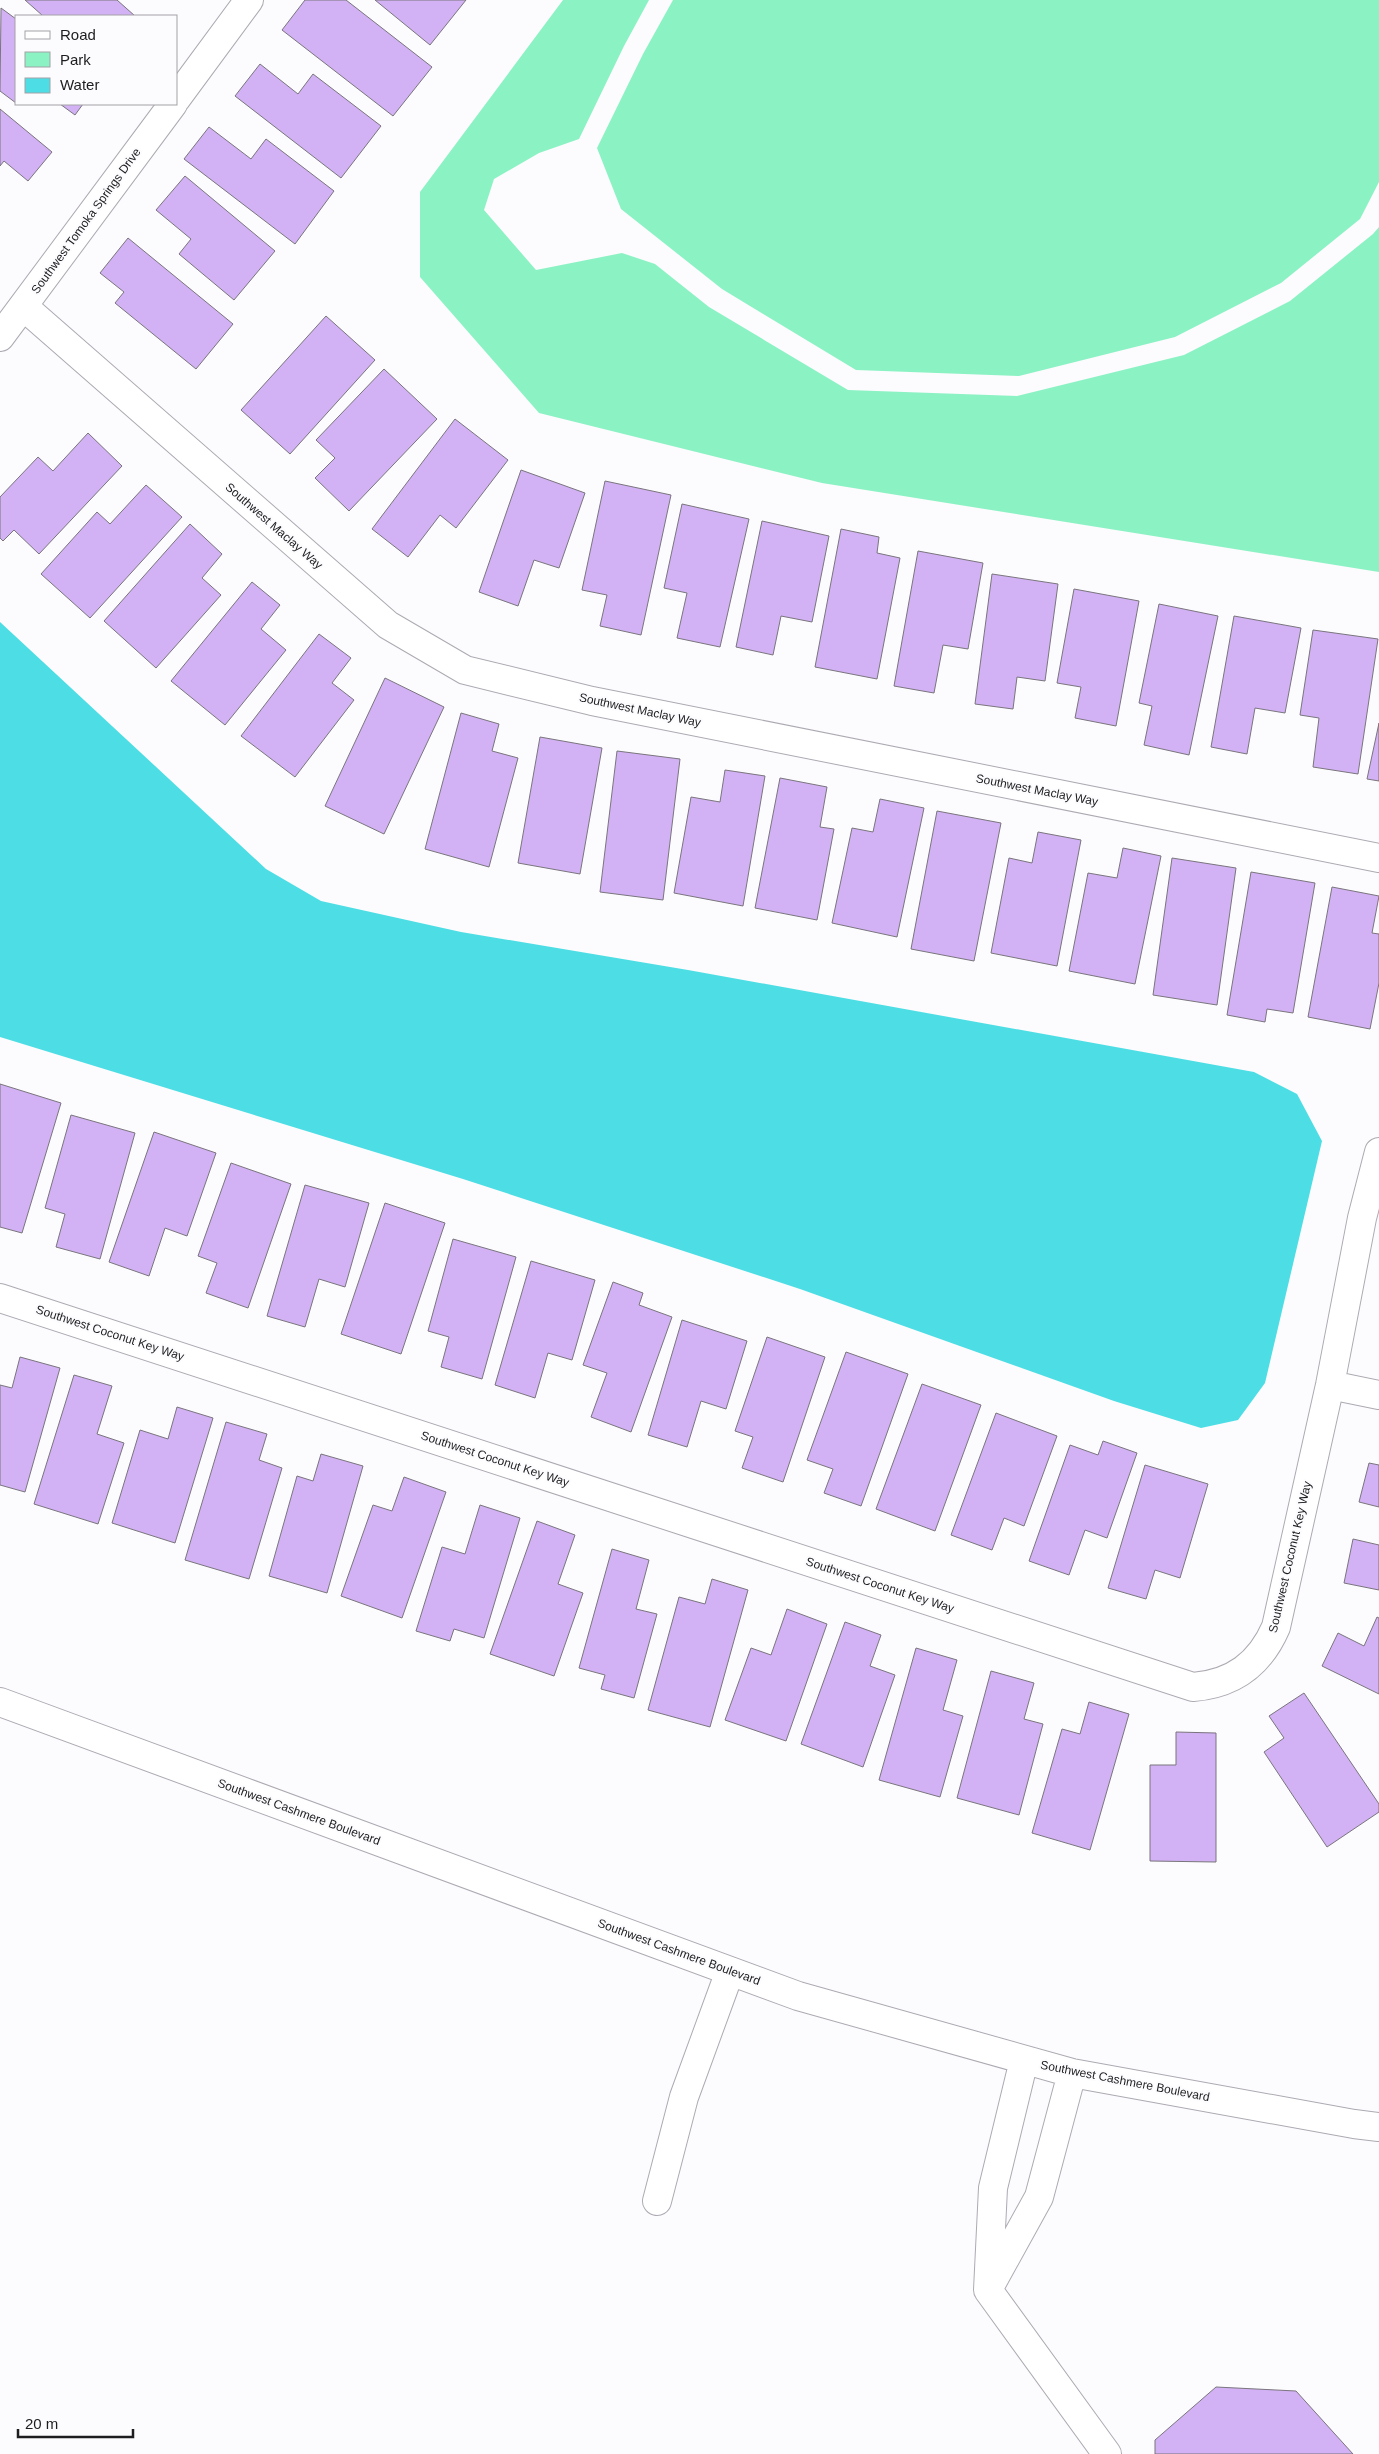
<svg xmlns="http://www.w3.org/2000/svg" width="1379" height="2454" viewBox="0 0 1379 2454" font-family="Arial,sans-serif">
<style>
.green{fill:#8bf2c3}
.water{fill:#4cdee4}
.building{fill:#d2b2f4;stroke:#79757d}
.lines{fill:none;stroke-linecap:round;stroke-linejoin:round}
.minor-casing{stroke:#adaab2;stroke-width:30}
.minor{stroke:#fff;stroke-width:28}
.labels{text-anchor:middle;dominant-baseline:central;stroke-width:4;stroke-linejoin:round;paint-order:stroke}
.street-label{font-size:12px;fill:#1d1c1f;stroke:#fcfbfe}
</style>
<rect width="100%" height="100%" fill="#fcfbfe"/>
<path class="green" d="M563,0H649L624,46L579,139L539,153L494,179L484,210L536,270L622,253L655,264L709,307L848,390L1017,396L1184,355L1290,301L1373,234L1379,227V572L822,483L539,413L420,277V192Z
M673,0H1379V182L1360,219L1281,283L1175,337L1019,376L856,370L722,289L621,209L597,148L643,54Z"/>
<path class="water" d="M0,622L266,869L321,901L461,932L688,970L1254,1072L1297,1094L1322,1141L1265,1383L1238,1420L1201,1428L1114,1401L800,1289L463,1179L0,1037Z"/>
<path class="building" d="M25,0H117L135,16H43Z
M305,0H346L432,67L393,116L282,30Z
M375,0H466L430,45Z
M1,8L16,19V103L0,91Z
M260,64L298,94L313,74L381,126L341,178L235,96Z
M60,104H83L75,115Z
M0,109L52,152L28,181L4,161L0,166Z
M209,127L251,159L266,139L334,191L295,244L184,159Z
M185,176L275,251L234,300L179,254L191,239L156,210Z
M128,238L233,324L196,369L115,303L124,292L100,273Z
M326,316L375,360L290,454L241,410Z
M384,369L437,419L349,511L315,478L335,458L316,440Z
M455,419L508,460L456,528L440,515L408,557L372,529Z
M88,433L122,466L39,554L14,530L3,541L0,538V497L38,457L53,471Z
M521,470L585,493L559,568L534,560L518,606L479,592Z
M605,481L671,495L641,635L600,626L607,595L582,590Z
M146,485L182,517L90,618L41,574L97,512L110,524Z
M682,504L749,519L720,647L677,638L687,593L664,588Z
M762,521L829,536L812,622L781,616L773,655L736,647Z
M190,524L222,554L202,578L221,595L156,668L104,621Z
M841,529L879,537L877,553L900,558L877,679L815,667Z
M918,551L983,563L968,649L943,645L934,693L894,686Z
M992,574L1058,584L1045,681L1017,677L1013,709L975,704Z
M252,582L280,605L261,629L286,650L225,725L171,681Z
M1074,589L1139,601L1116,726L1075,718L1081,687L1057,683Z
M1159,604L1218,616L1189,755L1144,745L1152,706L1139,703Z
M1234,616L1301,628L1285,713L1255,708L1247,754L1211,747Z
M1313,630L1378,639L1358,774L1313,767L1319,718L1300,715Z
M319,634L351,658L332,683L354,700L295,777L241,736Z
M385,678L444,707L384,834L325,806Z
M461,713L499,724L492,751L518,758L489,867L425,849Z
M1379,723V781L1367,779Z
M540,737L602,748L580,874L518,863Z
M617,751L680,759L663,900L600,892Z
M725,770L765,776L743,906L674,893L691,797L720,802Z
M780,778L827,787L820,827L834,829L817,920L755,908Z
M880,799L924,808L897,937L832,923L852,828L873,832Z
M937,811L1001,823L974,961L911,949Z
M1038,832L1081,840L1057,966L991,953L1009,858L1032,863Z
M1123,848L1161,856L1135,984L1069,971L1088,873L1117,878Z
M1172,858L1236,868L1217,1005L1153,995Z
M1251,872L1315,883L1293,1013L1267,1009L1265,1022L1227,1015Z
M1332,887L1379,896L1372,933L1379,934V983L1370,1029L1308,1017Z
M0,1084L61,1103L22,1233L0,1227Z
M71,1115L135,1133L100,1259L56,1247L65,1214L45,1208Z
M154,1132L216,1153L187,1236L165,1228L149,1276L109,1262Z
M231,1163L291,1184L248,1308L206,1293L217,1263L198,1256Z
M305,1185L369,1203L345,1287L319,1279L305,1327L267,1316Z
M385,1203L445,1223L401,1354L341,1334Z
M453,1239L516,1257L482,1379L441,1367L449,1337L428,1331Z
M531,1261L595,1280L572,1360L548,1353L535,1398L495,1385Z
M613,1282L643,1293L639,1305L672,1317L631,1432L591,1417L607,1373L583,1365Z
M682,1320L747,1341L726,1409L701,1401L687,1447L648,1435Z
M767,1337L825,1357L783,1482L742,1468L753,1437L735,1431Z
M846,1352L908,1374L861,1506L824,1493L833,1469L807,1460Z
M20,1357L60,1368L25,1492L0,1485V1385L12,1388Z
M74,1375L112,1386L97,1434L124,1443L98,1524L34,1504Z
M922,1384L981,1405L935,1531L876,1509Z
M177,1407L213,1418L175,1543L112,1523L140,1430L168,1439Z
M996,1413L1057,1436L1024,1526L1004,1518L992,1550L951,1535Z
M226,1422L267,1434L259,1460L282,1468L249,1579L185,1560Z
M1103,1441L1137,1453L1107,1538L1085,1530L1069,1575L1029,1561L1070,1445L1098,1455Z
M321,1454L363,1466L327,1593L269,1576L297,1476L313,1481Z
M1369,1463L1379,1465V1507L1359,1502Z
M1145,1465L1208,1484L1180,1578L1155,1570L1146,1599L1108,1588Z
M404,1477L446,1492L402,1618L341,1596L373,1505L392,1511Z
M480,1505L520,1518L484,1638L454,1629L450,1641L416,1631L442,1547L465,1554Z
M537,1521L575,1535L558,1584L583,1593L554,1676L490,1654Z
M1353,1539L1379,1545V1590L1344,1583Z
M612,1549L649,1560L636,1609L657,1614L634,1698L601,1689L605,1675L579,1668Z
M712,1579L748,1590L710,1727L648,1710L679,1597L705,1604Z
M787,1609L827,1624L786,1741L725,1720L751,1648L771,1655Z
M1377,1617L1379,1618V1694L1322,1666L1338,1633L1364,1646Z
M845,1622L881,1635L870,1666L895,1675L863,1767L801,1744Z
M916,1648L957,1660L943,1710L963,1716L940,1797L879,1780Z
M991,1671L1034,1683L1024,1719L1043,1724L1019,1815L957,1798Z
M1304,1693L1379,1804V1812L1327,1847L1264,1752L1284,1738L1269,1716Z
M1089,1702L1129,1714L1090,1850L1032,1833L1062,1729L1080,1734Z
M1176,1732L1216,1733V1862L1150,1861V1765H1176Z
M1216,2387L1296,2391L1353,2454H1155V2440Z"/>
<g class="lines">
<defs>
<path id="minor" d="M176,99L249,0
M23,306L388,625L465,670L592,701L1379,858
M0,337L173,104
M0,1298L1193,1687C1233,1684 1260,1664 1276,1627L1330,1385L1362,1218L1379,1152
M1330,1385L1379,1395
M0,1702L798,1996L1072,2073L1354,2124L1379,2127
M1024,2060L993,2188L988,2290L1107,2454
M657,2201L684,2097L730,1971
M991,2284L1039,2197L1072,2073"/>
</defs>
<use href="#minor" class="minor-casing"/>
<use href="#minor" class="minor"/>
</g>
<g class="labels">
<g class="street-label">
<text transform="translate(86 221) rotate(-54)">Southwest Tomoka Springs Drive</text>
<text transform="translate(274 526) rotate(41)">Southwest Maclay Way</text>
<text transform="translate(640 710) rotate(12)">Southwest Maclay Way</text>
<text transform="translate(1037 790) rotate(11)">Southwest Maclay Way</text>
<text transform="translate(110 1333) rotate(18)">Southwest Coconut Key Way</text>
<text transform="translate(495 1459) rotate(18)">Southwest Coconut Key Way</text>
<text transform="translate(1290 1557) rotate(-77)">Southwest Coconut Key Way</text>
<text transform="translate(880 1585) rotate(18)">Southwest Coconut Key Way</text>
<text transform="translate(299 1812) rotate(20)">Southwest Cashmere Boulevard</text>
<text transform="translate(679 1952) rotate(20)">Southwest Cashmere Boulevard</text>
<text transform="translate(1125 2081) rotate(11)">Southwest Cashmere Boulevard</text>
</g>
</g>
<rect x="15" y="15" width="162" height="90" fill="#fcfbfe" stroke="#a3a2a5"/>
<rect x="25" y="31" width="25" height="8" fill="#ffffff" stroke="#a3a2a5"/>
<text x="60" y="40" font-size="15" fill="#1d1c1f">Road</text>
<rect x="25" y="52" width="25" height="15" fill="#8bf2c3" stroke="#a3a2a5"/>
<text x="60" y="65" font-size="15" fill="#1d1c1f">Park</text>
<rect x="25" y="78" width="25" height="15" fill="#4cdee4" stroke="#a3a2a5"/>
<text x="60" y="90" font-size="15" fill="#1d1c1f">Water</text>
<path d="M18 2429v8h115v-8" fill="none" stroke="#1d1c1f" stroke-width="2.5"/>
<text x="25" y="2429" font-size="15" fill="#1d1c1f" stroke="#fcfbfe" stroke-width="4" paint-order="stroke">20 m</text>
</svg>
